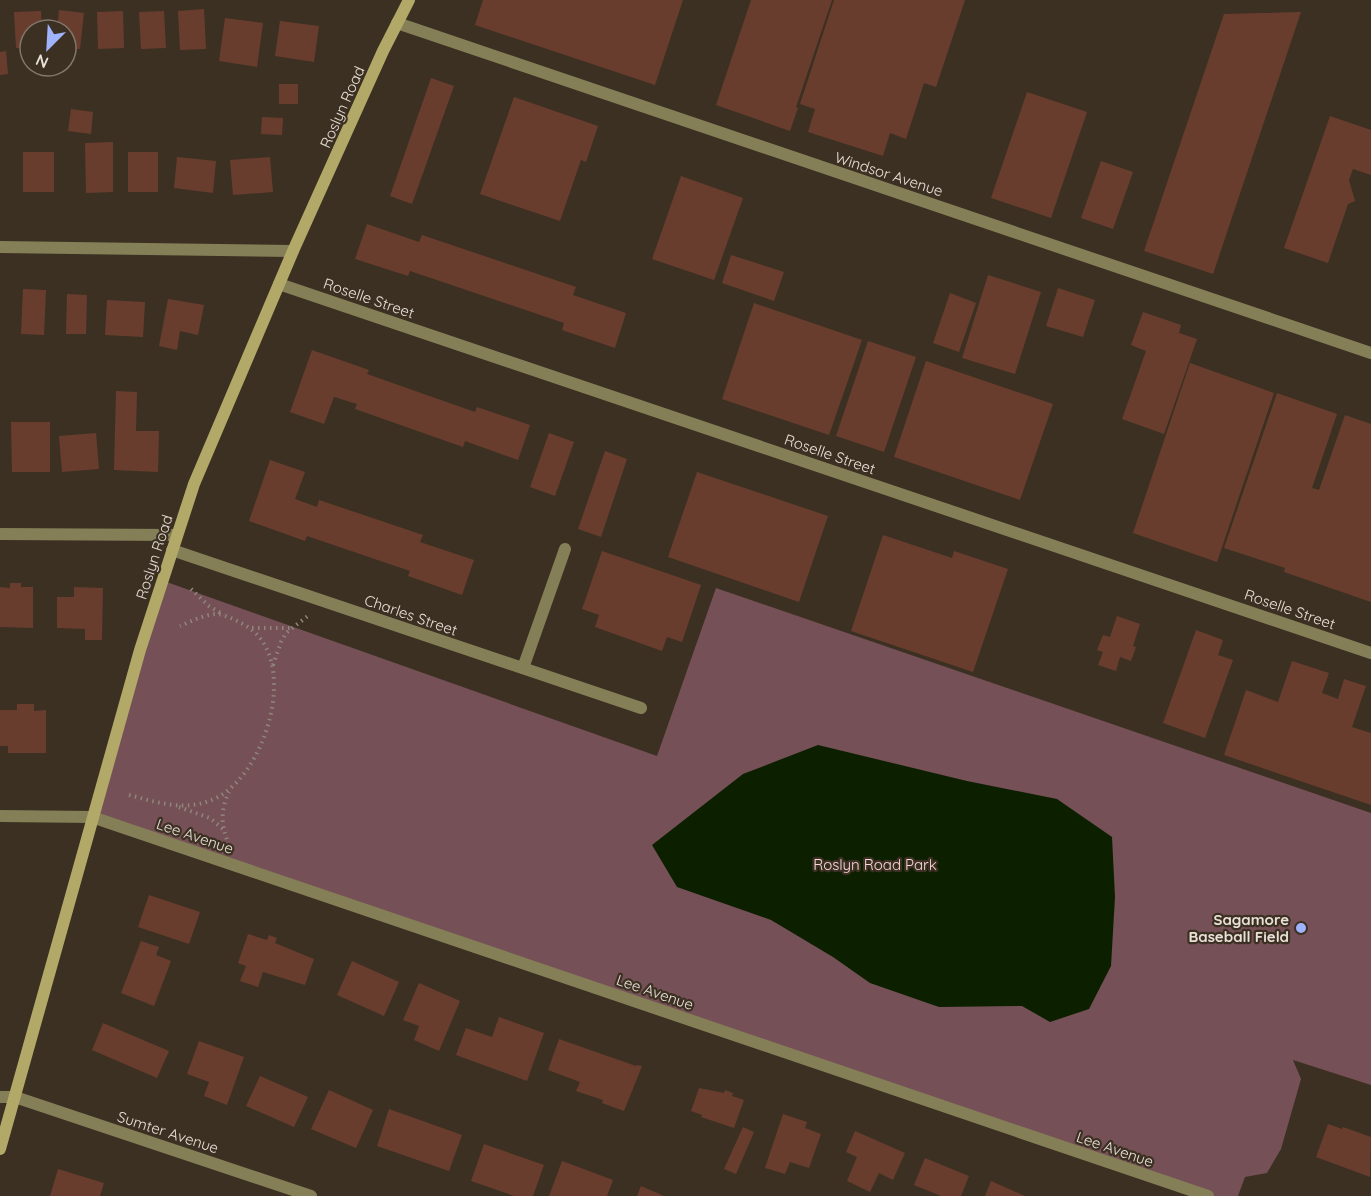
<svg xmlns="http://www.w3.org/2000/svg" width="1371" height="1196" viewBox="0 0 1371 1196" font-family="Quicksand,sans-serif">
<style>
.green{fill:#755057}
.water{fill:#0c2000}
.building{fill:#693d2e}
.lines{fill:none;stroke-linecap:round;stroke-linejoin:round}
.path{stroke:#90867b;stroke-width:4;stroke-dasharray:1.5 4.5;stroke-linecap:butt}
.service{stroke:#847f57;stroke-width:12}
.minor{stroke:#847f57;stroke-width:12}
.secondary{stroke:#b2a968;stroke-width:12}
.poi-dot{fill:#a0b3fd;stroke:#3c3022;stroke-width:2}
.labels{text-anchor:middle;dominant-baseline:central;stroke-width:4.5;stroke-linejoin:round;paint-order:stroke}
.street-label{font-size:15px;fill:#e9e1d8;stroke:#3c3022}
.park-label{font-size:15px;fill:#f9d7dc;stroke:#3c3022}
.poi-label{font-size:15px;font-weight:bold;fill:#e9e1d8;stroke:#3c3022;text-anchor:end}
</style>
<rect width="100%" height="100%" fill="#3c3022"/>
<path class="green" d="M161,580L657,756L716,588L1371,813V1085L1293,1060L1301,1079L1281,1149L1267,1173L1245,1177L1238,1196H1206L93,817Z"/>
<path class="water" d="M818,745L967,781L1057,799L1112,837L1115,897L1111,966L1089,1009L1050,1022L1022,1006L939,1007L870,983L833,957L771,920L677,887L652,845L743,774Z"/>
<path class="building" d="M483,0H683L655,85L475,25Z
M751,0H832L796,107L798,108L790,131L716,105Z
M834,0H965L936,87L924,83L906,139L890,133L883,156L808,132L815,109L800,104Z
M204,9L206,49L180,50L178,11Z
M59,10L84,13L80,49L66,48V30H57Z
M41,11L42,30H30V48H16L14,12Z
M123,11L124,48L98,49L97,12Z
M164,11L166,48L141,49L139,12Z
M1301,12L1213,274L1144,251L1224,14Z
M225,18L263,23L257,67L219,61Z
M280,21L319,26L314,62L275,56Z
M6,51L8,74L0,75V52Z
M431,78L454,86L412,204L390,196Z
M279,84H298V104H279Z
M1027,92L1087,112L1051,218L991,198Z
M514,97L598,126L586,162L581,160L560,221L480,194Z
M71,109L93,112L91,134L68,131Z
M1330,116L1371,130V175L1353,169L1349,180L1355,201L1348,204L1328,263L1284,248Z
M262,117L283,118L282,135L261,134Z
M113,142V192L86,193L85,143Z
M23,152H54V192H23Z
M128,152H158V192H128Z
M177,157L216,161L213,193L174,188Z
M270,157L273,192L233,195L230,160Z
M1101,161L1133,172L1113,229L1081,218Z
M681,176L743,198L714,280L652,259Z
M367,224L419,242L422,235L576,287L573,295L626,313L615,348L562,330L564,323L410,271L408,276L355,259Z
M731,255L784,272L774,301L722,283Z
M988,275L1041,292L1015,374L962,358Z
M1058,288L1095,300L1083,337L1046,326Z
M23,289L46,290L44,335L21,334Z
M950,293L976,303L959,352L933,343Z
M67,294L87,295L86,334H66Z
M168,299L204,305L198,335L180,331L177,350L159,346Z
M107,300L145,302L143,337L105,335Z
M754,303L862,340L829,435L722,399Z
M1143,312L1181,325L1179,333L1197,339L1164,434L1122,419L1146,351L1131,345Z
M868,341L916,357L884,452L836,436Z
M312,350L369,370L367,374L475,412L477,407L530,425L518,460L465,441L463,447L355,409L357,404L334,397L324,424L290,412Z
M926,361L1053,404L1020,500L894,457Z
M1190,363L1274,393L1217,562L1133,533Z
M116,391L137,392L136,431H159L158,472L114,470Z
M1277,393L1337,414L1312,488L1319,490L1345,415L1371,424V602L1284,572L1285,568L1224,548Z
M11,422H50V472H12Z
M96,433L99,469L62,472L59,436Z
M549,433L574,442L555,496L530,487Z
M605,451L627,459L601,537L578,529Z
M270,460L305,472L295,499L317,507L319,500L423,535L420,542L474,560L462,595L408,576L410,571L307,536L305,541L249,521Z
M697,472L828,516L799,602L668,557Z
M883,535L952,558L954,551L1008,569L973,672L851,631Z
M602,551L701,585L682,642L667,637L662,651L595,627L599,615L582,609Z
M10,583H21V587H33V628L0,627V587L10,588Z
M74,587L103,588L102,640H85V629L57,628V597H74Z
M1117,616L1140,624L1133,646L1136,647L1131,661L1120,657L1116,671L1098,665L1103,652L1097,650L1103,635L1110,637Z
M1196,630L1223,640L1218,655L1233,660L1205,738L1163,723Z
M1292,661L1329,673L1322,693L1338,699L1344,679L1366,686L1352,727L1371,733V805L1224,755L1246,690L1278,702Z
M17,704H34V711L46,710V753H8V746H0V710H17Z
M149,895L200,912L189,944L138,927Z
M248,934L267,940L269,935L277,938L275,943L314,959L305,985L263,972L258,987L240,981L246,966L238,963Z
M141,941L159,947L156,955L171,961L154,1006L121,993Z
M352,961L399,982L384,1016L337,995Z
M419,983L460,1001L439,1051L414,1040L419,1026L403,1020Z
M499,1017L544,1033L527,1081L456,1055L466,1028L492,1037Z
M103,1023L169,1051L157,1078L92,1050Z
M559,1039L636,1066L637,1065L642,1066L624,1111L602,1103L603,1100L576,1091L580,1082L548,1070Z
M199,1041L244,1057L227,1105L204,1096L209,1082L187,1074Z
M260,1076L308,1097L294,1127L246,1106Z
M699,1088L724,1093L725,1090L733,1093L732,1096L744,1100L734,1128L701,1117L702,1115L691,1111Z
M329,1090L373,1110L356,1148L311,1129Z
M389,1109L462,1135L449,1171L377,1146Z
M783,1114L807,1122L805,1128L821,1134L809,1168L790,1162L785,1174L765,1168Z
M1328,1124L1342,1129L1343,1127L1371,1137L1370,1177L1316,1157Z
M743,1127L754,1132L736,1174L724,1169Z
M855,1131L905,1153L893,1180L879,1173L870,1192L847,1181L857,1157L846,1152Z
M484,1144L544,1165L533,1196H514L471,1181Z
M925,1158L969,1176L961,1196H941L914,1185Z
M562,1161L613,1180L607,1196H549Z
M58,1169L104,1183L100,1196H50Z
M991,1181L1025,1196H985Z
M641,1186L664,1196H637Z"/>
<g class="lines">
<path class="path" d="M191,589L209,606L224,615
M252,628H291
M273,665L281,642L286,633L309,615
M129,795C156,802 182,811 209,801C266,782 305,653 241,623C233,619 224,614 215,614C203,615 190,622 180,626
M179,807L210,818L223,829
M229,845C221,826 220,811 229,792"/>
<path class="service" d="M523,668L565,549"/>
<path class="minor" d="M397,23L1371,353
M0,247L293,251
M279,284L1371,653
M0,534L176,535
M172,550L641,708
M0,816L92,817L1208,1196
M0,1097H15L311,1196"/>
<path class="secondary" d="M0,1149L140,650L194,484L293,251L383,51L409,0"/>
</g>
<circle class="poi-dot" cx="1301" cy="928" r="6"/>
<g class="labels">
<g class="street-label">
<text transform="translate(342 107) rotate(-66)">Roslyn Road</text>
<text transform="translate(889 174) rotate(18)">Windsor Avenue</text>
<text transform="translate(369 298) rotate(19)">Roselle Street</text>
<text transform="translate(830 454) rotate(19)">Roselle Street</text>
<text transform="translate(154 557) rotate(-72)">Roslyn Road</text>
<text transform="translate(1290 609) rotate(19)">Roselle Street</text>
<text transform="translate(411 615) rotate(19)">Charles Street</text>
<text transform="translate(195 836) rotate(19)">Lee Avenue</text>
<text transform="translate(655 992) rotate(19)">Lee Avenue</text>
<text transform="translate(168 1132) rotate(18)">Sumter Avenue</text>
<text transform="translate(1115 1149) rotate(19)">Lee Avenue</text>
</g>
<g class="park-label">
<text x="875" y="864">Roslyn Road Park</text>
</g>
<g class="poi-label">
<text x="1289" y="919">Sagamore<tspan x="1289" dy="17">Baseball Field</tspan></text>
</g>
</g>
<g transform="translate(48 48) rotate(204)"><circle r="28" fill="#3c3022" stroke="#81776b" stroke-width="1.5"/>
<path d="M0-4.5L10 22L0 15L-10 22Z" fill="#a0b3fd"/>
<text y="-9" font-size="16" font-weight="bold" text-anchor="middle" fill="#e9e1d8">N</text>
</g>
</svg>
